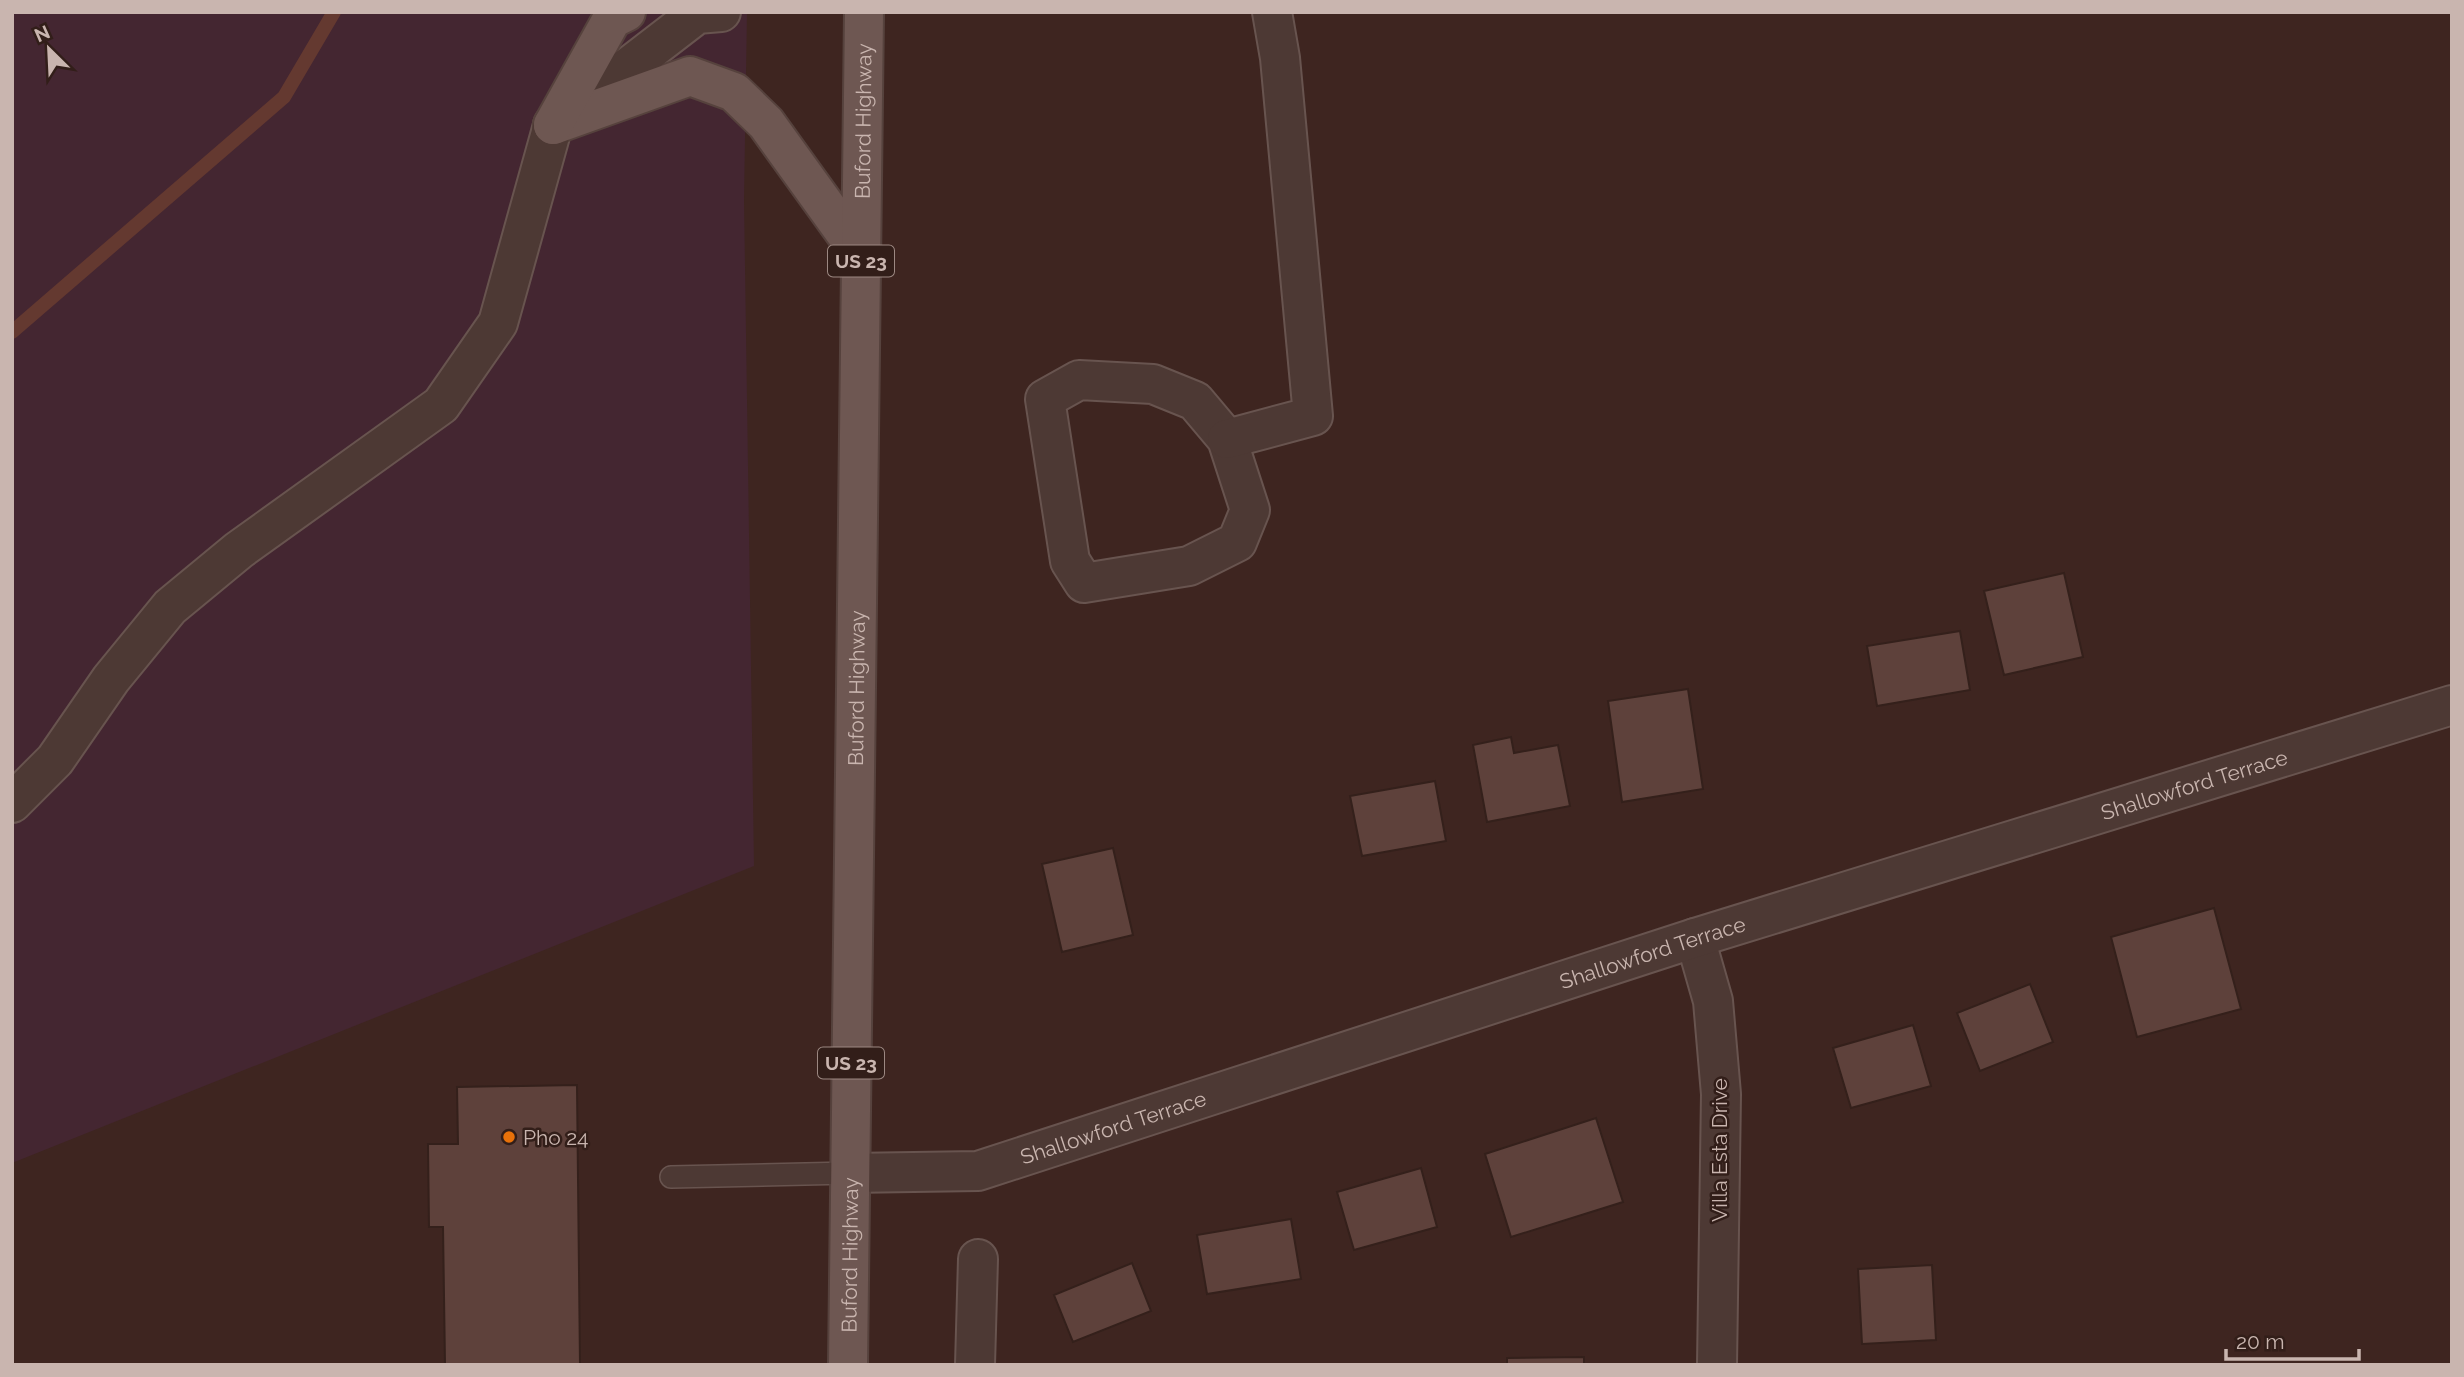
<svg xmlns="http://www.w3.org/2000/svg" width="2464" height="1377" viewBox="0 0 2464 1377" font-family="Raleway,sans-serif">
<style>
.green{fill:#442631}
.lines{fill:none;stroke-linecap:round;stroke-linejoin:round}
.stream{stroke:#643930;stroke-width:14}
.building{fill:#5e413b;stroke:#34201b;stroke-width:2}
.service-casing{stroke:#68544f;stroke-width:24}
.minor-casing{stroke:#68544f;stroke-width:42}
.primary-casing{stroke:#56423d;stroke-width:42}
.service{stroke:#4d3934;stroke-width:21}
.minor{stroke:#4d3934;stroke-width:38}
.primary{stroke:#6e5752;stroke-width:38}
.food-dot{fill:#e8710a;stroke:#321e19;stroke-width:2.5}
.labels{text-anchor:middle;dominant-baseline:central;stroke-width:5;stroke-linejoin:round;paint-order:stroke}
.shield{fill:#321e19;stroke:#9c8882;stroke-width:2}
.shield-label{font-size:19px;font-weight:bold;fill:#c9b5af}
.street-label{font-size:21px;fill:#c9b5af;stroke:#321e19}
.poi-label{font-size:21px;fill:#c9b5af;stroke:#321e19;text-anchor:start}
</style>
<rect width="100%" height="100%" fill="#3e2520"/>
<path class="green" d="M12,12H747L744,200L754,866L12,1163Z"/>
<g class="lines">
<path class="stream" d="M12,332L284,97L334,12"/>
</g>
<path class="building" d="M2064,573L2083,657L2004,675L1984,591Z
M1960,631L1970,690L1877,706L1867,646Z
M1688,689L1703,789L1622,802L1608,701Z
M1511,737L1514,753L1558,745L1570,806L1487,822L1473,745Z
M1435,781L1446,841L1362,856L1350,796Z
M1113,848L1133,935L1062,952L1042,864Z
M2214,908L2241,1009L2137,1037L2111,937Z
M2030,984L2053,1042L1980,1071L1957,1013Z
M1913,1025L1931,1086L1851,1108L1833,1048Z
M577,1085L580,1365H445L443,1227H429L428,1144H458L457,1087Z
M1596,1118L1623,1202L1511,1237L1485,1154Z
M1421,1168L1437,1227L1354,1250L1337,1192Z
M1291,1219L1301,1279L1207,1294L1197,1235Z
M1132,1263L1151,1311L1073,1342L1054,1295Z
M1932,1265L1936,1340L1862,1344L1858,1269Z
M1584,1357V1365H1507V1358Z"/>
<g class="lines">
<defs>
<path id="service" d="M671,1177L849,1173"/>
<g id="minor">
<path d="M1079,380L1153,384L1195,401L1227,439L1250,510L1237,542L1189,566L1084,583L1070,561L1045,399Z"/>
<path d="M1227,439L1313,416L1280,58L1272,12"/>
<path d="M12,803L55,760L111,679L170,607L239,550L441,405L498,323L553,125L697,14L721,12"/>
<path d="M1695,938L1713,1001L1721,1094L1717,1365"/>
<path id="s1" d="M849,1173L978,1171L1695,938L2452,705"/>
<path d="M975,1365L978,1259"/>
</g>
<g id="primary">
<path d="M553,125L690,76L734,92L766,123L861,255"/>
<path d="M553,125L612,19L626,12"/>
<path id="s2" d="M848,1365L864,12"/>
</g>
</defs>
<use href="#service" class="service-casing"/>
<use href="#minor" class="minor-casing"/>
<use href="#primary" class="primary-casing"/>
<use href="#service" class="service"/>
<use href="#minor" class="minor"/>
<use href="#primary" class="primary"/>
</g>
<circle class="food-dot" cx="509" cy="1137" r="7"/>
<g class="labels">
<g class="shield">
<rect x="828" y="245.5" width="66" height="31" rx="5"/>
<rect x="818" y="1047.5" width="66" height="31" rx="5"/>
</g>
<g class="shield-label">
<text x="861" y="261">US 23</text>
<text x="851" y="1063">US 23</text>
</g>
<g class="street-label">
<text stroke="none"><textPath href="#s2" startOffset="1244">Buford Highway</textPath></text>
<text stroke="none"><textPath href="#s2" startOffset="677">Buford Highway</textPath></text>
<text stroke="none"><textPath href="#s1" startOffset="1405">Shallowford Terrace</textPath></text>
<text stroke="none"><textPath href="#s1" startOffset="838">Shallowford Terrace</textPath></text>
<text stroke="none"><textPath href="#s1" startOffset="271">Shallowford Terrace</textPath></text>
<text transform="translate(1719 1150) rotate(-90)">Villa Esta Drive</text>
<text stroke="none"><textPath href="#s2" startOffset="110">Buford Highway</textPath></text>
</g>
<g class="poi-label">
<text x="523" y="1137">Pho 24</text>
</g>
</g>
<rect width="2464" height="1377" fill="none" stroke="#c9b5af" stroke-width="28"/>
<g transform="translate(49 49) rotate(336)" stroke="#321e19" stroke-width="5" paint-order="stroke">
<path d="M0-5L12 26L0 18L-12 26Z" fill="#c9b5af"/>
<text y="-10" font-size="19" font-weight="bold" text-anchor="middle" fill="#c9b5af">N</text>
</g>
<path d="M2226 1349v10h133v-10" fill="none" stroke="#c9b5af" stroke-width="3.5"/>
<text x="2236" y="1349" font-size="21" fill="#c9b5af" stroke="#321e19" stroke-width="5" paint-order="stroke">20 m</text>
</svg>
